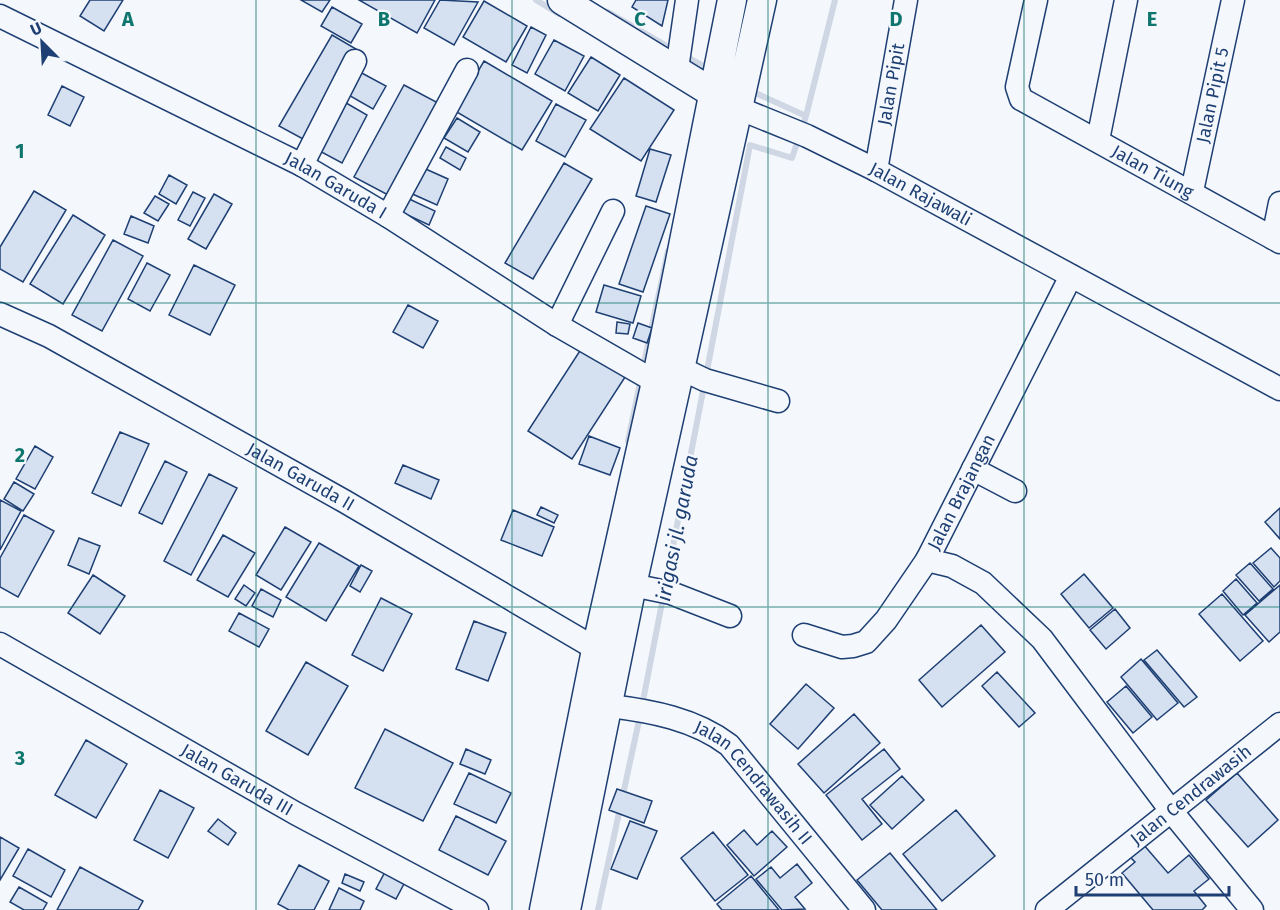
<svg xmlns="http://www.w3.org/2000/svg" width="1280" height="910" viewBox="0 0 1280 910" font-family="'Fira Sans',sans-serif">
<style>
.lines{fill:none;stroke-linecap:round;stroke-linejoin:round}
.stream{stroke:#cfd7e4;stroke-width:6}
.building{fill:#d5e0f0;stroke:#1d3f73;stroke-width:1.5}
.minor-casing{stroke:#1d3f73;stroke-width:25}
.major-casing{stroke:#1d3f73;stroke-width:31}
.minor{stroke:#f4f7fb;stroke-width:22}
.major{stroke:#f4f7fb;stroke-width:28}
.grid{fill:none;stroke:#0f766e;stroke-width:1.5;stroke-opacity:0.55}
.labels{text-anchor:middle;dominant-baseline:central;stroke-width:4.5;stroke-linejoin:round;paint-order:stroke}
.street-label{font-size:18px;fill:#1d3f73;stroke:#f4f7fb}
.water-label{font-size:20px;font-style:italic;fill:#1d3f73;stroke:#f4f7fb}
.grid-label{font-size:20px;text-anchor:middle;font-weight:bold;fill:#0f766e;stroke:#f4f7fb;stroke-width:4.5;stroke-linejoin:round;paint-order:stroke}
</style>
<rect width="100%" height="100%" fill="#f4f7fb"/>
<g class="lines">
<path class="stream" d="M536,0L559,14
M608,12L674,50
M683,55L711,70
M749,90L806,116
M643,368L668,251
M706,376L750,145L792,158L806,116L835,0
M628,441L641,378
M642,706L704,386
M598,910L640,716"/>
</g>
<path class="building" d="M90,0H123L104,31L80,16Z
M301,0H330L322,12Z
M359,0H435L417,33Z
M440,0L478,2L454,45L424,28Z
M636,0H668L662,26L632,7Z
M484,1L527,26L506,62L463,37Z
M332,7L362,24L351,43L321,26Z
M531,27L546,35L527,73L512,65Z
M332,35L356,49L303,139L279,126Z
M554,40L584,56L565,91L535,74Z
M591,57L620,75L598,111L568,93Z
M484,61L552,101L522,150L455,111Z
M358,71L386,86L373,109L345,93Z
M624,78L674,110L641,161L590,129Z
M404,85L440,104L390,196L354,177Z
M62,86L84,97L70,126L48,115Z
M341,100L367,115L342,163L314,148Z
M556,104L586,120L565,157L536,141Z
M457,118L480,132L468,152L444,138Z
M446,147L466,158L460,170L440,158Z
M650,149L671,155L656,202L636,196Z
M564,163L592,179L533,279L505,263Z
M419,166L448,179L437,205L408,192Z
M169,175L187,185L176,204L159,194Z
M34,191L66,210L23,282L0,269V247Z
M193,192L205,198L190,226L178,220Z
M214,194L232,204L206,249L188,239Z
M155,196L169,204L158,221L144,213Z
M405,197L435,211L429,225L399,211Z
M646,206L670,214L643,292L619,284Z
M73,215L105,235L63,304L30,284Z
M131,216L154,226L148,243L124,234Z
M113,240L143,256L102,331L72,315Z
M147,263L170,275L150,311L128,299Z
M194,265L235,285L210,335L169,315Z
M604,285L641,296L633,323L596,312Z
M408,305L438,321L423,348L393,332Z
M617,322L630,324L628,334L616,333Z
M638,323L652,328L647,343L633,338Z
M585,343L629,371L572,459L528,431Z
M120,432L149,444L121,506L92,493Z
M589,436L620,448L610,475L579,464Z
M35,446L53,457L35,489L16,479Z
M165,461L187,472L162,524L139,513Z
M403,465L439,480L431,499L395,483Z
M209,474L237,488L191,575L164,561Z
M14,482L34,494L23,511L4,499Z
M0,500L21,511L0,550Z
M541,507L558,515L554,523L537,515Z
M1280,508V539L1265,522Z
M513,510L554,527L542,556L501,540Z
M24,515L54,531L18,597L0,587V558Z
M285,527L311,542L281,590L256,575Z
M223,535L255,553L228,597L197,580Z
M79,538L100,546L89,574L68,565Z
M319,543L359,566L326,621L286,597Z
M1271,548L1280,558V581L1274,587L1253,563Z
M1250,563L1273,589L1259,601L1236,575Z
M361,565L372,571L360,592L350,586Z
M1084,574L1113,608L1089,628L1061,594Z
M93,575L125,596L100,634L68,613Z
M1236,579L1257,603L1243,615L1223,591Z
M244,585L255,593L246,606L235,599Z
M1280,585V632L1269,642L1245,615Z
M261,589L281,600L273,617L252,606Z
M1222,594L1263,641L1240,661L1199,614Z
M381,598L412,614L383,671L352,655Z
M1115,609L1130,628L1106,649L1090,630Z
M239,613L269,629L259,647L229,631Z
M474,621L506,633L488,681L456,669Z
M981,625L1005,652L942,707L919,680Z
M1157,650L1197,697L1184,707L1144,660Z
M1141,659L1178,703L1157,720L1121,677Z
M306,662L348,686L308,755L266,731Z
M997,672L1035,713L1019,727L982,686Z
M806,684L834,708L798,749L770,724Z
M1126,686L1152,717L1133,733L1107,702Z
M854,714L880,743L824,793L798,764Z
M385,729L453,763L423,821L355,788Z
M86,740L127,764L96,818L55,795Z
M466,749L491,760L485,774L460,764Z
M884,749L900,769L862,799L882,824L862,840L826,795Z
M469,773L511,793L496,823L454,804Z
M1237,773L1278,820L1248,847L1206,800Z
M902,776L924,800L892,829L870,805Z
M617,789L652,801L644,823L609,810Z
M160,790L194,808L168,858L134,840Z
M956,810L995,856L942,901L903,854Z
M456,816L506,841L488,875L439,850Z
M218,819L236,833L228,845L208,831Z
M630,821L657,831L637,879L611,869Z
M744,830L757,845L772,831L787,847L754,876L727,845Z
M713,832L748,875L715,901L681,858Z
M0,837L19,848L0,880Z
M1143,844L1168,873L1189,855L1209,879L1194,891L1206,906L1202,910H1153L1122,873L1135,862L1129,856Z
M28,849L65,870L51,897L13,876Z
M890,853L937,910H882L857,880Z
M797,864L812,883L795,897L805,909L782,910L756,879L771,867L780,878Z
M299,865L329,881L314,910H289L278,904Z
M80,867L143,901L138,910H57Z
M386,870L406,880L396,899L376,889Z
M345,874L364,882L360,891L342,883Z
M751,876L779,910H722L717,904Z
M19,887L47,903L43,910H24L10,902Z
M339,888L364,901L360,910H329Z"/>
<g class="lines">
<defs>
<g id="minor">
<path id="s1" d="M1036,0L1017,87L1021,99L1280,242"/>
<path id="s2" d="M0,16L302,165L388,216L557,325L656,382"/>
<path d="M677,69L687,0"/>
<path id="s3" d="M738,108L807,136L876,170L1280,389"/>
<path d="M1098,140L1126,0"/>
<path d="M302,165L355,61"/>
<path id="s4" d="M876,170L906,0"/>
<path id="s5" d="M1192,191L1233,0"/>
<path d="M388,216L467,70"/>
<path d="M1273,238L1280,203"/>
<path id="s6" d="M0,314L49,336L344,501L610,657"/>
<path d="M557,325L613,211"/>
<path d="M682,369L705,380L778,401"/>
<path d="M973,469L1015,491"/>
<path d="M927,560L952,566L983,583L1042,639L1172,812L1252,910"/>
<path d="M632,585L671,593L730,616"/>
<path id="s7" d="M804,635L842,647L853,646L866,642L886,620L927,560L1071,276"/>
<path id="s8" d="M0,644L295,813L477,910"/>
<path id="s9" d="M610,706C651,711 695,719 729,745L864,910"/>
<path id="s10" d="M1047,910L1280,724"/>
</g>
<path id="major" d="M562,0L726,101
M544,910L596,650L656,382L732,0
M566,910L632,585L762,0"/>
</defs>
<use href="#minor" class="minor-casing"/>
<use href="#major" class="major-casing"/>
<use href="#minor" class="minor"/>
<use href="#major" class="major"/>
</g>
<path class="grid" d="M256,0V910M512,0V910M768,0V910M1024,0V910M0,303H1280M0,607H1280"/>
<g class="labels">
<g class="street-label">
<text stroke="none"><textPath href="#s4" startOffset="87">Jalan Pipit</textPath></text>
<text stroke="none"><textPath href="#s5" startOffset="98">Jalan Pipit 5</textPath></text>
<text stroke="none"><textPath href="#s1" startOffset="252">Jalan Tiung</textPath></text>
<text stroke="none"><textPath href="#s2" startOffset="376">Jalan Garuda I</textPath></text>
<text stroke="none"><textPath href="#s3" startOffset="202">Jalan Rajawali</textPath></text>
<text stroke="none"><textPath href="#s6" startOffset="342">Jalan Garuda II</textPath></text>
<text stroke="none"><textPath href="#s7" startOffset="243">Jalan Brajangan</textPath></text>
<text stroke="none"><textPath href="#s8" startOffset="273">Jalan Garuda III</textPath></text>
<text stroke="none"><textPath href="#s9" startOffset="170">Jalan Cendrawasih II</textPath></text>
<text stroke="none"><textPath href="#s10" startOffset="184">Jalan Cendrawasih</textPath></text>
</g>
<g class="water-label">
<text transform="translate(677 528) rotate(-79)">irigasi jl. garuda</text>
</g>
</g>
<g class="grid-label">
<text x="128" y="26">A</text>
<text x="384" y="26">B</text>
<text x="640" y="26">C</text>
<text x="896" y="26">D</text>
<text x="1152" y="26">E</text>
<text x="20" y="158">1</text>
<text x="20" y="462">2</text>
<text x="20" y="765">3</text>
</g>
<g transform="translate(42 42) rotate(336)" stroke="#f4f7fb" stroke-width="4.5" paint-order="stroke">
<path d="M0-4.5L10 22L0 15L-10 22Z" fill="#1d3f73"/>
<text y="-9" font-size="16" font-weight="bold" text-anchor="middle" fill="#1d3f73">U</text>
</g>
<path d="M1076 886v9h153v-9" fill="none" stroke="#1d3f73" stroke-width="3"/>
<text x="1085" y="886" font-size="18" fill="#1d3f73" stroke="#f4f7fb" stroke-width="4.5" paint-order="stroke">50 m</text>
</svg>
